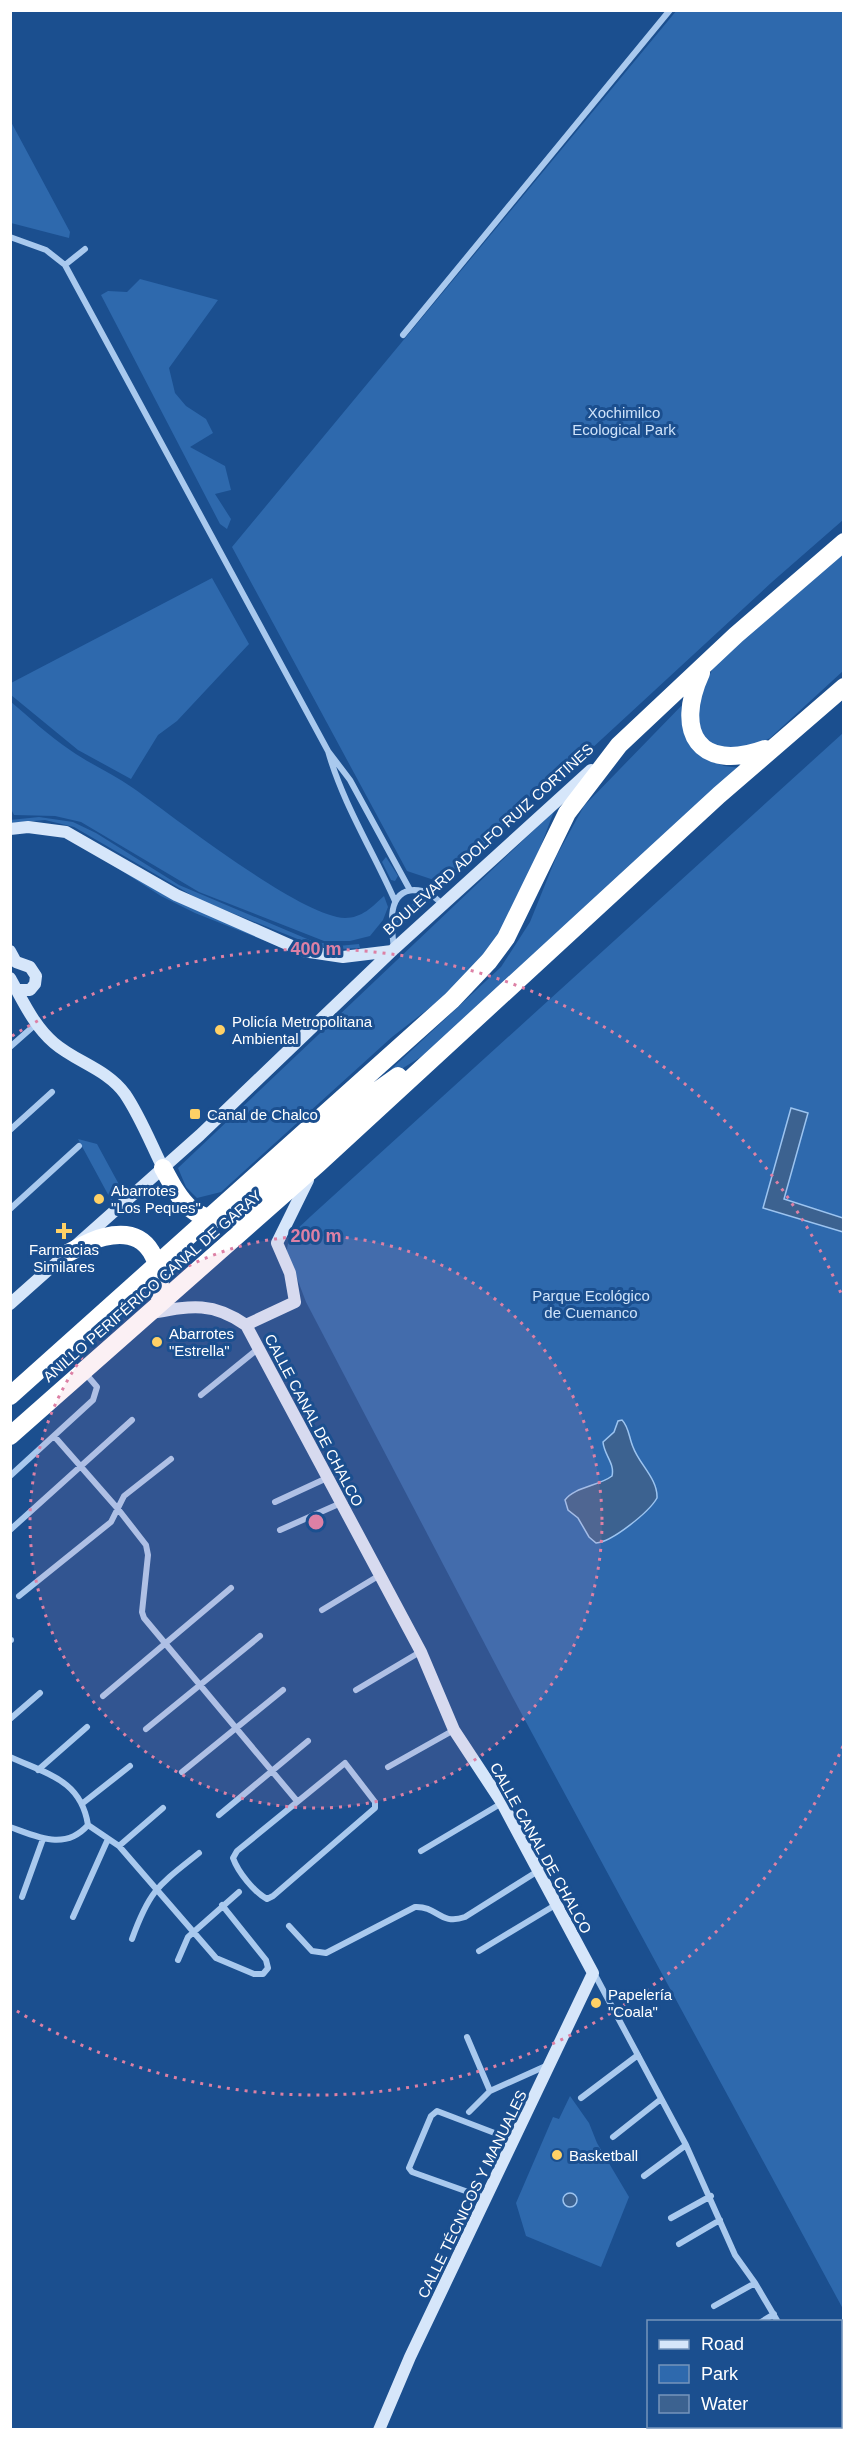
<svg xmlns="http://www.w3.org/2000/svg" width="854" height="2440" viewBox="0 0 854 2440" font-family="Arial,sans-serif">
<style>
.green{fill:#2e69ad}
.water{fill:#3c6290;stroke:#9cc4f0;stroke-width:1.5}
.lines{fill:none;stroke-linecap:round;stroke-linejoin:round}
.street{stroke:#a9c9ee;stroke-width:6}
.secondary{stroke:#d6e6fa;stroke-width:12}
.highway{stroke:#fff;stroke-width:18}
.ring{fill:none;stroke:#dd80a5;stroke-width:3;stroke-dasharray:3 6}
.poi-dot{fill:#ffd166;stroke:#1b4f8f;stroke-width:2}
.labels{text-anchor:middle;dominant-baseline:central;stroke-width:6;stroke-linejoin:round;paint-order:stroke}
.park-label{font-size:15px;fill:#cfe3fa;stroke:#1b4f8f}
.street-label{font-size:15px;fill:#fff;stroke:#1b4f8f}
.poi-label{font-size:15px;fill:#fff;stroke:#1b4f8f;text-anchor:start}
.centre{fill:#dd80a5;stroke:#1b4f8f;stroke-width:3}
.ring-label{font-size:18px;text-anchor:middle;font-weight:bold;fill:#dd80a5;stroke:#1b4f8f;stroke-width:6;stroke-linejoin:round;paint-order:stroke}
</style>
<rect width="100%" height="100%" fill="#1b4f8f"/>
<path class="green" d="M677,10L843,11V520L772,582L538,798L529,797L507,815L509,823L443,883L407,871L232,547Z
M10,120L70,232L69,238L11,223Z
M140,279L218,300L169,368L175,393L186,406L206,419L213,433L190,447L225,466L231,490L215,494L231,519L227,529L220,524L101,295L108,291L127,292Z
M843,551V671L770,738L747,750L717,747L698,735L692,717L714,665Z
M212,578L249,644L177,721L158,735L131,779L78,750L11,695V683Z
M687,700L709,759L724,766L740,768L424,1055L371,1088L501,967L530,922L557,855L584,806Z
M10,701C30,718 49,736 70,750C90,764 113,774 133,788C174,817 301,917 345,918C362,918 372,907 384,896L388,907L383,920L370,936L350,941H324L199,892L81,822L55,816L14,815L10,807Z
M843,733V2309L512,1696L306,1302L287,1252C287,1235 300,1227 311,1216Z
M554,811L526,886L492,950L450,992L392,1037L221,1192L197,1198L186,1187L178,1168Z
M39,817L73,822L96,833L179,885L312,941L338,946L359,944L360,948L341,949L315,946L200,900L74,827L45,820L11,823L10,820Z
M89,850L288,950L195,913L161,896Z
M386,857L398,876L395,881L391,880L382,862Z
M423,895H428L431,901L395,931L397,916Z
M78,1139L97,1144L122,1190L111,1200Z
M570,2096L589,2123L597,2143L629,2197L601,2267L526,2236L516,2203L553,2117L559,2119Z"/>
<path class="water" d="M791,1108L808,1113L784,1199L843,1218V1232L763,1208Z
M622,1420C629,1427 629,1438 633,1447C639,1464 658,1479 657,1498C649,1512 612,1542 596,1543L589,1537L578,1518L568,1510L565,1500C574,1487 599,1486 612,1476C615,1463 604,1455 603,1442L614,1432L618,1421Z
M563 2200a7 7 0 1 1 14 0a7 7 0 1 1-14 0Z"/>
<g class="lines">
<path class="street" d="M10,237L46,250L65,265L328,751
M65,265L85,249
M403,335L670,10
M395,901C373,851 343,804 328,751L350,780L410,890
M394,949C392,930 385,891 414,890C426,890 434,896 442,904
M10,1047L36,1024
M10,1130L52,1092
M10,1209L79,1146
M201,1395L259,1348
M54,1436L118,1509L146,1545L148,1555L142,1612L144,1618L297,1801
M10,1476L93,1400L97,1387L86,1374
M275,1502L327,1478
M10,1530L132,1420
M280,1530L341,1503
M19,1596L111,1522L124,1496L171,1459
M322,1610L380,1575
M10,1640H11
M356,1690L420,1652
M103,1696L231,1588
M10,1719L40,1693
M146,1729L260,1636
M10,1757C47,1774 81,1780 88,1825
M345,1763L375,1802V1808L273,1896L267,1899C254,1892 238,1872 233,1858L237,1851Z
M388,1767L454,1730
M38,1770L87,1727
M182,1772L283,1690
M83,1803L130,1766
M219,1815L308,1741
M88,1825L119,1846L216,1958L254,1974H263L268,1968L266,1960L222,1905
M10,1827C38,1837 65,1851 88,1825
M119,1846L163,1808
M421,1851L502,1803
M22,1897L43,1839
M73,1917L108,1839
M289,1926L312,1951L326,1953L415,1907C438,1906 440,1926 465,1917L538,1871
M132,1939C150,1889 159,1885 199,1853
M479,1951L557,1904
M178,1960L188,1937L239,1892
M594,1973L686,2145L735,2255L755,2283L778,2322
M467,2037L490,2091
M581,2098L638,2055
M469,2112L490,2091L548,2065
M613,2137L661,2099
M644,2176L686,2145
M485,2198L412,2172L409,2168L431,2116L437,2111L513,2140
M671,2218L711,2196
M679,2244L720,2220
M714,2306L755,2283
M761,2322L774,2314
M832,2426L834,2430"/>
<path class="secondary" d="M10,829L28,827L66,832L176,895L303,951L343,957L392,951
M10,951L16,962L30,967L36,976L35,984L30,990H17
M10,978C23,1001 34,1026 54,1043C76,1062 107,1069 125,1094C140,1116 151,1144 163,1168
M10,1304L200,1135L394,949L591,770
M152,1313C190,1306 212,1301 246,1325L421,1652L454,1730L502,1803L593,1973L410,2357L379,2430
M246,1325L295,1302L290,1273L277,1243L308,1180"/>
<path class="highway" d="M701,673C674,732 699,773 765,749
M163,1168C180,1200 193,1226 235,1217L357,1105L398,1076
M66,1254C78,1248 91,1240 104,1237C153,1225 162,1266 160,1303
M10,1396L452,1000L489,961L506,938L567,813L619,745L736,635L844,542
M10,1436L318,1164L719,795L844,687"/>
</g>
<circle cx="316" cy="1522" r="286" fill="#dd80a5" fill-opacity=".12"/>
<g class="ring">
<circle cx="316" cy="1522" r="286"/>
<path d="M843 1746A573 573 0 0 1 12 2008M12 1036A573 573 0 0 1 843 1298"/>
</g>
<g class="poi-dot">
<circle cx="220" cy="1030" r="6"/>
<rect x="189" y="1108" width="12" height="12" rx="3"/>
<circle cx="99" cy="1199" r="6"/>
<path d="M61 1222h6v6h6v6h-6v6h-6v-6h-6v-6h6z"/>
<circle cx="157" cy="1342" r="6"/>
<circle cx="596" cy="2003" r="6"/>
<circle cx="557" cy="2155" r="6"/>
</g>
<g class="labels">
<g class="park-label">
<text x="624" y="412">Xochimilco<tspan x="624" dy="17">Ecological Park</tspan></text>
<text x="591" y="1295">Parque Ecológico<tspan x="591" dy="17">de Cuemanco</tspan></text>
</g>
<g class="street-label">
<text transform="translate(488 839) rotate(-42)">BOULEVARD ADOLFO RUIZ CORTINES</text>
<text transform="translate(152 1286) rotate(-41)">ANILLO PERIFÉRICO CANAL DE GARAY</text>
<text transform="translate(314 1420) rotate(62)">CALLE CANAL DE CHALCO</text>
<text transform="translate(541 1848) rotate(61)">CALLE CANAL DE CHALCO</text>
<text transform="translate(472 2194) rotate(-64)">CALLE TÉCNICOS Y MANUALES</text>
</g>
<g class="poi-label">
<text x="232" y="1021">Policía Metropolitana<tspan x="232" dy="17">Ambiental</tspan></text>
<text x="207" y="1114">Canal de Chalco</text>
<text x="111" y="1190">Abarrotes<tspan x="111" dy="17">"Los Peques"</tspan></text>
<text x="64" y="1249" text-anchor="middle">Farmacias<tspan x="64" dy="17">Similares</tspan></text>
<text x="169" y="1333">Abarrotes<tspan x="169" dy="17">"Estrella"</tspan></text>
<text x="608" y="1994">Papelería<tspan x="608" dy="17">"Coala"</tspan></text>
<text x="569" y="2155">Basketball</text>
</g>
</g>
<circle cx="316" cy="1522" r="9" class="centre"/>
<g class="ring-label">
<text x="316" y="955">400 m</text>
<text x="316" y="1242">200 m</text>
</g>
<rect width="854" height="2440" fill="none" stroke="#ffffff" stroke-width="24"/>
<rect x="647" y="2320" width="195" height="108" fill="#1b4f8f" stroke="#7695bc" stroke-width="1.5"/>
<rect x="659" y="2340" width="30" height="9" fill="#d6e6fa" stroke="#7695bc" stroke-width="1.5"/>
<text x="701" y="2350" font-size="18" fill="#ffffff">Road</text>
<rect x="659" y="2365" width="30" height="18" fill="#2e69ad" stroke="#7695bc" stroke-width="1.5"/>
<text x="701" y="2380" font-size="18" fill="#ffffff">Park</text>
<rect x="659" y="2395" width="30" height="18" fill="#3c6290" stroke="#7695bc" stroke-width="1.5"/>
<text x="701" y="2410" font-size="18" fill="#ffffff">Water</text>
</svg>
